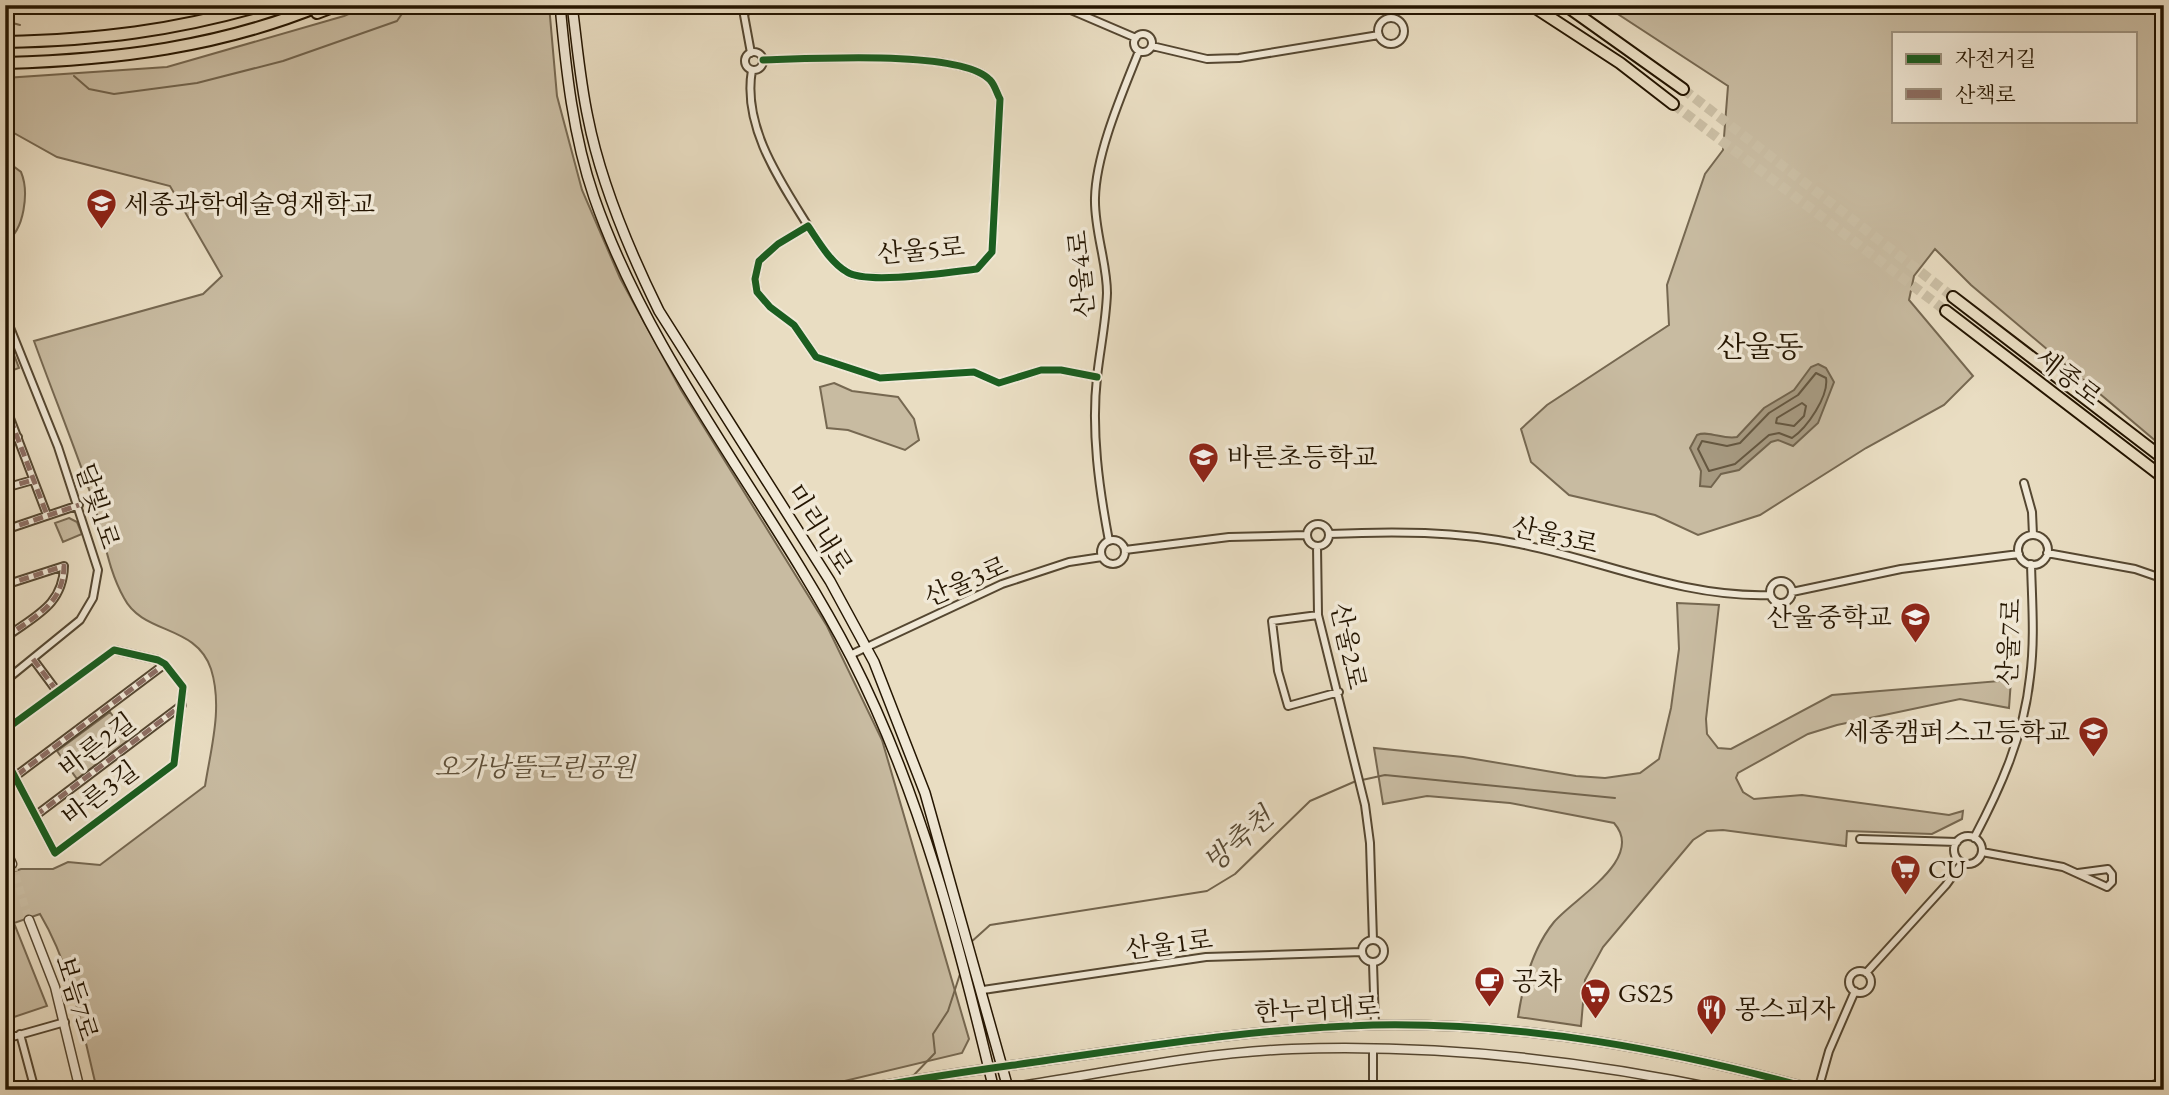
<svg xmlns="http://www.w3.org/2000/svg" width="2169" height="1095" viewBox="0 0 2169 1095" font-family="'EB Garamond','Noto Serif KR',serif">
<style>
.green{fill:#c8bba1;stroke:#766851;stroke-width:2;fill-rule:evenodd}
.water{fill:#a69980;stroke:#72644d;stroke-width:2}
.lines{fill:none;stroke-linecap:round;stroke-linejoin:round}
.shore{stroke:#655740;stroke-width:2}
.stream{stroke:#72644d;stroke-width:2}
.tertiary-tunnel{stroke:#cbbfa5;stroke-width:8;stroke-dasharray:8 4;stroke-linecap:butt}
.trunk-tunnel{stroke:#cbbfa5;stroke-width:10;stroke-dasharray:10 5;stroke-linecap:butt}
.minor-casing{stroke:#554731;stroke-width:10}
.tertiary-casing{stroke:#554731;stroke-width:11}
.secondary-casing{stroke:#241501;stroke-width:12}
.trunk-casing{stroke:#241501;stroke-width:14}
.minor{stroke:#f1e9d7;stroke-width:6}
.tertiary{stroke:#f1e9d7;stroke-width:8}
.secondary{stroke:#f1e9d7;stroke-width:9}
.trunk{stroke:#e9ddc2;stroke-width:10}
.quiet{stroke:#8d6e63;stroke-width:5;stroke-dasharray:10 5;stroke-linecap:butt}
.cycleway-casing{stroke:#f1e9d7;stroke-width:11}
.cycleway{stroke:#1b5e20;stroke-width:7}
.labels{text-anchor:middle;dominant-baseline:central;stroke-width:7;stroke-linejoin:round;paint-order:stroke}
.poi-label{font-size:26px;fill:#241501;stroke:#f1e9d7;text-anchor:start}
.street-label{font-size:26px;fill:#241501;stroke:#f1e9d7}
.park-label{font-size:26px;font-style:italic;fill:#5d4f39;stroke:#f1e9d7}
.water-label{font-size:28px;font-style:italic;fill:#584a34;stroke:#f1e9d7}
.quarter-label{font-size:30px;fill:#241501;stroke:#f1e9d7}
</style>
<rect width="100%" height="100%" fill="#e9ddc2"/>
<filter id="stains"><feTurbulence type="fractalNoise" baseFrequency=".00286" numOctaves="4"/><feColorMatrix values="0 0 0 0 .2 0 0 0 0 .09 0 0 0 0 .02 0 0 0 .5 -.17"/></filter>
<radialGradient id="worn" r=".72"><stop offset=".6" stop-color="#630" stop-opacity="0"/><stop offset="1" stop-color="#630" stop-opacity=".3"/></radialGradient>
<path class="green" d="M5,5H118L6,14Z
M369,5H549L557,96L582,190L620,278L681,390L827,626L882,740L969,1039L962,1053L807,1090H97C82,1029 72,968 40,914L14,923L47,1006L5,1020V874L21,869H53L68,862L100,865L205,786C211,748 223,707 211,669C196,624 143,635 124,598C107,568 104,534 93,501C75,447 53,394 34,341L203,294L222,276L170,186L57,157L5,128V78L167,67L344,16Z
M1604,5H2164V448L1971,285L1935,249L1914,276L1909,300L1973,376L1944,405L1866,448L1760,515L1698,535L1655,515L1569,495L1531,462L1521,429L1547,405L1669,325L1667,285L1705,174L1723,150L1728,86ZM1894,33H2136V121H1894Z
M5,160L21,172C29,191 25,231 5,242Z
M5,345L11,347L19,368L5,373Z
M834,383L852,391L898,397L914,419L919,440L905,450L848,430L827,428L820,387Z
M69,518L77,522L82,534L63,542L55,523Z
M1677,603L1719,605L1706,719L1707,734L1718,748L1731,749L1832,695L2011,680L2009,708L1960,699L1837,725L1808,734L1738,773L1736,778L1743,792L1754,799L1802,795L1949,815L1963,811L1962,819L1932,834L1847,831L1846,846L1723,830L1707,831L1693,840L1603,947L1585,980L1581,1026L1518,1017C1523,984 1532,949 1554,922C1574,898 1646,859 1614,823L1510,803L1427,796L1383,804L1374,748L1463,757L1576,776L1605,778L1640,773L1659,759L1671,708L1679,649Z
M110,712L130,739L77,779L57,751Z
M2164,1076V1090H2131Z"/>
<path class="water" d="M1818,364L1826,368L1834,382L1818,423L1793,446L1778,440L1771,442L1739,470L1721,474L1711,487L1700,486L1701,471L1690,448L1697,435C1709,430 1723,440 1737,437L1764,408L1794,390L1811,367Z"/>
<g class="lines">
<path class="shore" d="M1816,373L1826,378C1829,396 1807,428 1792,438L1779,433L1769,435L1735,464L1709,471L1698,449L1702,441L1727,446L1740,443L1769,413L1798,395Z
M1802,403L1806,406L1804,416L1794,426L1776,423L1777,418Z"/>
<path class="stream" d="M5,21L20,25
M74,76L89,89L114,94L197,83L283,61L397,21L408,5
M1362,780L1385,775L1615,798
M970,943L990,925L1207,891L1235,874L1310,801L1356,781
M912,1077L935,1053L933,1034L948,1011L961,971
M898,1090L904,1086"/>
<path class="tertiary-tunnel" d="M12,864L29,920"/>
<path class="trunk-tunnel" d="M1683,89L1953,297
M1673,104L1946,311"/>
<defs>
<path id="minor" d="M750,5L744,15L751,53
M1059,5L1136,38
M1378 31a13 13 0 1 1 26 0a13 13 0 1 1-26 0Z
M1134 43a9 9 0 1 1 18 0a9 9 0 1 1-18 0Z
M1152,46L1207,59L1239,58L1379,35
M745 61a9 9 0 1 1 18 0a9 9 0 1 1-18 0Z
M763,60C808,59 962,49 990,80C995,85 997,94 1000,99L992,252L977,269C950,272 867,285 847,272C830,262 819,242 808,226L778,244L759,261L755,279L757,292L770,307L794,325L816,357L880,378L974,372L999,383L1041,370H1061L1097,377
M752,70C742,126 780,181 808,226
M5,315L58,447L98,570L93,598L80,620L5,681
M5,405L47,515
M5,442L18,437
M2024,483L2032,512L2033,535
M5,488L33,480
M1307 535a11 11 0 1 1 22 0a11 11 0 1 1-22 0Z
M5,530L79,505
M1329,534C1393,531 1457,531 1520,544C1604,561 1683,598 1770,595
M2018 550a15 15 0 1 1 30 0a15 15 0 1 1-30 0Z
M1101 552a12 12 0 1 1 24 0a12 12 0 1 1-24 0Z
M1109,541C1099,488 1091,431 1097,377C1100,349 1106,322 1107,293C1107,262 1094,230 1095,198C1096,153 1122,94 1139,51
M1317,546L1318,615L1365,805L1370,843L1373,940
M1125,550L1229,537L1306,535
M2047,553L2135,569L2164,579
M1770 592a11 11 0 1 1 22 0a11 11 0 1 1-22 0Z
M5,585L64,566C63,606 34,616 5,638
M1792,592L1901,569L2019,554
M1318,615L1272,621L1278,671L1288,706L1339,692
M5,622L13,632
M850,655L1002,584L1069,562L1102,557
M33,659L56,690
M5,730L114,650L158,660L165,664L183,687L174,764L55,853L5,758
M5,784L165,664
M35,816L182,705
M1954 850a14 14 0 1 1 28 0a14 14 0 1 1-28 0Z
M1974,838C2001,787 2024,735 2030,677C2035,640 2032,602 2031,564
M1860,839L1957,842
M1982,852L2063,867L2107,887L2112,882V874L2108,869L2078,873
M1362 951a11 11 0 1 1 22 0a11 11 0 1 1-22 0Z
M1373,963L1375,1025
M1849 982a11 11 0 1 1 22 0a11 11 0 1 1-22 0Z
M1866,973L1946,885L1962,863
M983,990L1206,957L1362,952
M20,1034L35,1090
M5,1039L65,1022
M1373,1090V1051
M1818,1090L1829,1051L1855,991"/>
<path id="tertiary" d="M5,849L12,864
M29,920L55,987L80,1090
M859,1090C927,1076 995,1068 1063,1058C1166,1043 1269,1028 1373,1025C1524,1022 1672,1050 1817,1090
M993,1090C1092,1076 1192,1053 1292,1049C1437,1044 1582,1060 1723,1090"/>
<path id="secondary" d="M560,5C566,70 573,136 594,197C652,364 770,501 851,657C920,792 959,943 994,1090
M572,5C577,43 580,81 588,118C601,184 629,250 659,311L830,581L874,662L925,793L1008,1088"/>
<path id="trunk" d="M1531,5L1620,63L1673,104
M1565,5L1683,89
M317,13L338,5
M5,42C98,40 173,31 263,5
M5,63C115,60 220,47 322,5
M1953,297L2164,459
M1946,311L2164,478"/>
</defs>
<use href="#minor" class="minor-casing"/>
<use href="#tertiary" class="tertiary-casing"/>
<use href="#secondary" class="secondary-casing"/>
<use href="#trunk" class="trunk-casing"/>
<use href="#minor" class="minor"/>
<use href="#tertiary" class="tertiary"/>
<use href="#secondary" class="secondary"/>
<use href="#trunk" class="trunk"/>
<path class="quiet" d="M5,335L12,333
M5,405L47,515
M5,488L33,480
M5,530L79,505
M5,585L64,566C63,606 34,616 5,638
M33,659L56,690
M5,784L165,664
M35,816L182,705"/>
<defs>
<path id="cycleway" d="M763,60C808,59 962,49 990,80C995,85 997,94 1000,99L992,252L977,269C950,272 867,285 847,272C830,262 819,242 808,226L778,244L759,261L755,279L757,292L770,307L794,325L816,357L880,378L974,372L999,383L1041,370H1061L1097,377
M5,730L114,650L158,660L165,664L183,687L174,764L55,853L5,758
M859,1090C927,1076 995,1068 1063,1058C1166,1043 1269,1028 1373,1025C1524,1022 1672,1050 1817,1090"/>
</defs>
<use href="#cycleway" class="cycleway-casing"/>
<use href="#cycleway" class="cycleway"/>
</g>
<defs>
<symbol id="school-pin" viewBox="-11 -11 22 30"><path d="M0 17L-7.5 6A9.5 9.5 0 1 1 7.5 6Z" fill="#8f2418" stroke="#f1e9d7"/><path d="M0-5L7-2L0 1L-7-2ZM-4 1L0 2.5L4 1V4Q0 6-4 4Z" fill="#fff"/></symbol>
<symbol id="supermarket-pin" viewBox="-11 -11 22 30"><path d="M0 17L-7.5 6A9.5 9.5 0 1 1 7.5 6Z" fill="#8f2418" stroke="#f1e9d7"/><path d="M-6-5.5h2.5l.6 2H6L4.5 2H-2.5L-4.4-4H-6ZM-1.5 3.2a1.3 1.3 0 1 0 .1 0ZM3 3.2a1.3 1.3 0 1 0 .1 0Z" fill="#fff"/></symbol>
<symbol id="cafe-pin" viewBox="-11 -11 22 30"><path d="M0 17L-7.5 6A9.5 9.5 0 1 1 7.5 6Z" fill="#8f2418" stroke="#f1e9d7"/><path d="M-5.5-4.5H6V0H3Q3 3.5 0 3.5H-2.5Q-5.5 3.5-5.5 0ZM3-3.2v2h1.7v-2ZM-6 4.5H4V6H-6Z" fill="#fff"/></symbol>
<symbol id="restaurant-pin" viewBox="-11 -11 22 30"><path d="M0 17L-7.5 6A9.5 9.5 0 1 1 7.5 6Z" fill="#8f2418" stroke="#f1e9d7"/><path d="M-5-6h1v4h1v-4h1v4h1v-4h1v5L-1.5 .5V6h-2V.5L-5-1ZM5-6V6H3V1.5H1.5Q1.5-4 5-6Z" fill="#fff"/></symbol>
</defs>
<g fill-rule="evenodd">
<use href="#school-pin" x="84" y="186" width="35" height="47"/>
<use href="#school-pin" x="1186" y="440" width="35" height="47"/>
<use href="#school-pin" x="1898" y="600" width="35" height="47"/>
<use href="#school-pin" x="2076" y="714" width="35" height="47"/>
<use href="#supermarket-pin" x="1888" y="852" width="35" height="47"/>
<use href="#cafe-pin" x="1472" y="964" width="35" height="47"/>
<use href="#supermarket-pin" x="1578" y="976" width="35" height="47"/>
<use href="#restaurant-pin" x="1694" y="992" width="35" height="47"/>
</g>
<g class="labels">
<g class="poi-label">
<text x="124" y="204">세종과학예술영재학교</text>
<text x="1227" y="457">바른초등학교</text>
<text x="1892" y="617" text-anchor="end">산울중학교</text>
<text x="2070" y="732" text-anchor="end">세종캠퍼스고등학교</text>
<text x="1928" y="869">CU</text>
<text x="1512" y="981">공차</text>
<text x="1618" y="993">GS25</text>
<text x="1735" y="1009">몽스피자</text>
</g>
<g class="street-label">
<text transform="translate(921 250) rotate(-5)">산울5로</text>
<text transform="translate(1081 274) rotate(-95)">산울4로</text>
<text transform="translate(2069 377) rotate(38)">세종로</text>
<text transform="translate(98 506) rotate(72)">달빛1로</text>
<text transform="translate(820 529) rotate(58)">미리내로</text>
<text transform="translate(1555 535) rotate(13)">산울3로</text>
<text transform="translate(966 581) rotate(-23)">산울3로</text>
<text transform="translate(2009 642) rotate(-87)">산울7로</text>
<text transform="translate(1349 646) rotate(78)">산울2로</text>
<text transform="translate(97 745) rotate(-37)">바른2길</text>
<text transform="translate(100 793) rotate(-37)">바른3길</text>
<text transform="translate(1169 944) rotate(-7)">산울1로</text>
<text transform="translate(77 998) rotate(73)">보듬7로</text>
<text transform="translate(1317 1009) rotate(-3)">한누리대로</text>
</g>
<g class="park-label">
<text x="535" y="767">오가낭뜰근린공원</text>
</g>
<g class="water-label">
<text transform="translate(1238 839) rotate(-41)">방축천</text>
</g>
<g class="quarter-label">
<text x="1760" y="346">산울동</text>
</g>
</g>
<rect width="2169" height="1095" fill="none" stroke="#e9ddc2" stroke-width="28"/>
<rect x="7" y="7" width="2155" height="1081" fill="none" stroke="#241501" stroke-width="3.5"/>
<rect x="14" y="14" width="2141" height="1067" fill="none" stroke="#241501" stroke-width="2"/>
<rect x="1892" y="32" width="245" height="91" fill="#f1e9d7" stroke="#9f9481" stroke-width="2"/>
<rect x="1906" y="54" width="35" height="10" fill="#1b5e20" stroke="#9f9481" stroke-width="2"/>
<text x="1955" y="66" font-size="21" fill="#241501">자전거길</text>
<rect x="1906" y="89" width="35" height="10" fill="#8d6e63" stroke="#9f9481" stroke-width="2"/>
<text x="1955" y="102" font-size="21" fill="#241501">산책로</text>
<rect width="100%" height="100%" filter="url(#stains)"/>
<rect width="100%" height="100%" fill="url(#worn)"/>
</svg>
